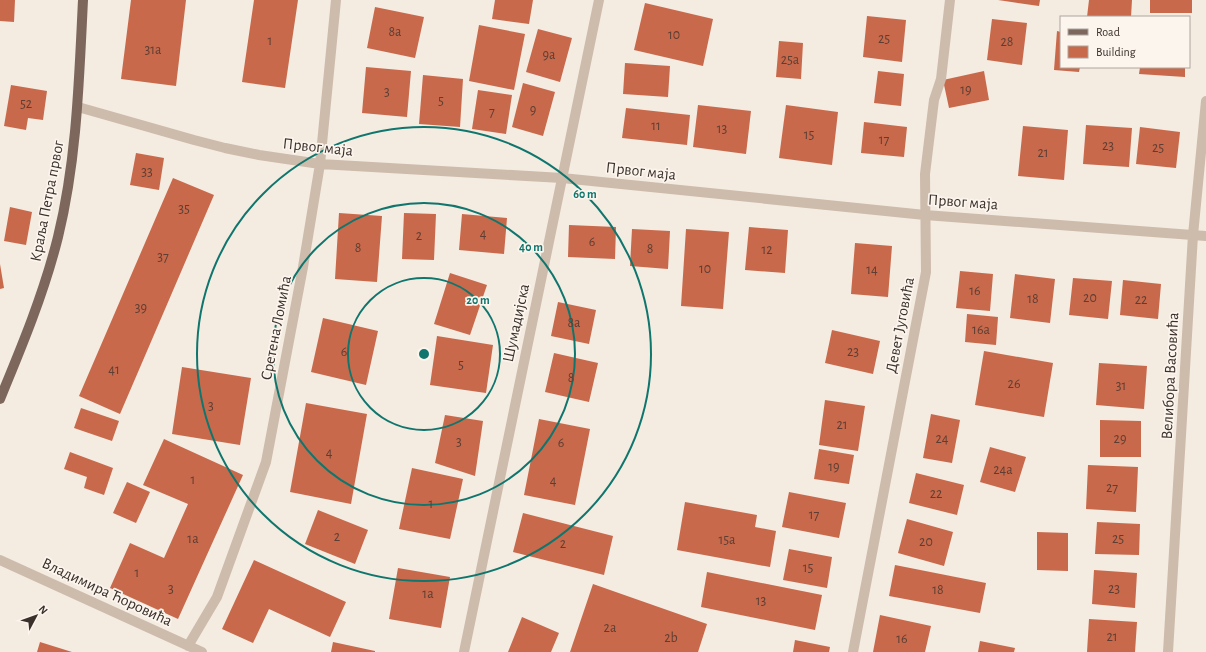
<svg xmlns="http://www.w3.org/2000/svg" width="1206" height="652" viewBox="0 0 1206 652" font-family="'Alegreya Sans',sans-serif">
<style>
.building{fill:#c8694b}
.lines{fill:none;stroke-linecap:round;stroke-linejoin:round}
.minor{stroke:#cdbbac;stroke-width:10}
.major{stroke:#7d675c;stroke-width:10}
.ring{fill:none;stroke:#0f766e;stroke-width:2}
.labels{text-anchor:middle;dominant-baseline:central;stroke-width:3.5;stroke-linejoin:round;paint-order:stroke}
.number-label{font-size:14px;fill:#5e3e33}
.street-label{font-size:16px;fill:#3b302b;stroke:#fbf5ee}
.centre{fill:#0f766e;stroke:#fbf5ee;stroke-width:2}
.ring-label{font-size:12px;text-anchor:middle;font-weight:bold;fill:#0f766e;stroke:#fbf5ee;stroke-width:3.5;stroke-linejoin:round;paint-order:stroke}
</style>
<rect width="100%" height="100%" fill="#f4ebe1"/>
<path class="building" d="M0,0H15L14,22L0,21Z
M131,0H186L176,86L121,79Z
M254,0H298L285,88L242,82Z
M495,0H533L529,24L492,19Z
M998,0H1040L1039,6Z
M1089,0H1132L1131,17H1087Z
M1150,0H1192V13H1150Z
M645,3L713,19L703,66L634,50Z
M375,7L424,17L415,58L367,48Z
M867,16L906,20L902,62L863,57Z
M992,19L1027,23L1022,65L987,60Z
M479,25L525,34L514,90L469,81Z
M538,29L572,38L560,82L526,72Z
M1057,31L1061,32V67H1080L1079,72L1054,70Z
M779,41L803,43L801,79L776,77Z
M625,63L670,66L668,97L623,94Z
M366,67L411,71L407,117L362,113Z
M1140,67H1185V77L1139,74Z
M878,71L904,74L901,106L874,103Z
M984,71L989,100L949,108L943,80Z
M423,75L463,79L460,127L419,124Z
M523,83L555,92L543,136L512,127Z
M11,85L47,91L43,120L28,118L26,130L4,126Z
M478,90L512,95L506,134L472,129Z
M698,105L751,111L746,154L693,147Z
M786,105L838,112L832,165L779,158Z
M626,108L690,115L687,145L622,138Z
M864,122L907,127L904,157L861,153Z
M1086,125L1132,128L1129,167L1083,164Z
M1023,126L1068,130L1064,180L1018,176Z
M1140,127L1180,132L1176,168L1136,164Z
M136,153L164,158L159,190L130,185Z
M173,178L214,195L120,414L79,396Z
M10,207L32,212L26,245L4,241Z
M339,213L382,216L377,282L335,279Z
M404,213L436,214L434,260L402,259Z
M462,214L507,218L504,254L459,250Z
M569,225L616,227L615,259L568,257Z
M749,227L788,230L785,273L745,270Z
M632,229L670,231L668,269L630,266Z
M686,229L729,232L723,309L681,306Z
M855,243L892,246L888,297L851,294Z
M0,264L4,288L0,289Z
M960,271L993,274L990,311L956,308Z
M450,273L487,285L470,335L434,324Z
M1015,274L1055,279L1050,323L1010,318Z
M1073,278L1112,281L1108,319L1069,315Z
M1123,280L1161,284L1158,319L1120,315Z
M558,302L596,310L589,344L551,336Z
M967,314L998,317L996,345L965,342Z
M323,318L378,331L366,385L311,372Z
M832,330L880,341L873,374L825,363Z
M437,336L493,345L486,393L430,385Z
M984,351L1053,363L1044,417L975,405Z
M554,353L598,363L589,402L545,392Z
M1099,363L1147,366L1144,409L1096,405Z
M182,367L251,378L240,445L172,434Z
M825,400L865,406L858,451L819,445Z
M306,403L367,414L351,504L290,492Z
M81,408L119,421L112,441L74,428Z
M931,414L960,420L952,463L923,458Z
M445,415L483,421L475,476L435,463Z
M539,419L590,429L575,505L524,495Z
M1100,420L1141,421V457H1100Z
M164,439L243,475L178,619L110,588L130,543L164,558L188,504L143,485Z
M990,447L1026,457L1015,492L980,482Z
M819,449L854,455L849,484L814,479Z
M70,452L113,468L104,495L84,488L87,477L64,469Z
M1088,465L1138,467L1136,512L1086,509Z
M412,468L463,479L450,539L399,529Z
M916,473L964,485L957,515L909,503Z
M127,482L150,492L136,523L113,513Z
M789,492L846,503L839,538L782,527Z
M685,502L757,515L755,527L776,531L770,567L677,550Z
M318,510L368,530L355,564L305,544Z
M523,513L613,536L604,575L513,552Z
M907,519L953,532L944,566L898,553Z
M1097,522L1140,524L1139,555L1095,554Z
M1037,532L1068,533V571L1037,570Z
M789,549L832,557L827,588L783,580Z
M254,560L346,602L330,637L269,609L253,643L222,629Z
M895,565L986,583L980,613L889,596Z
M398,568L450,577L441,628L389,619Z
M1094,570L1137,573L1135,608L1092,604Z
M707,572L822,595L815,630L701,607Z
M593,584L707,624L698,652H570Z
M880,615L931,626L925,652H873Z
M522,617L559,633L551,652H508Z
M1089,619L1137,622L1135,652H1087Z
M795,640L830,647L829,652H793Z
M980,641L1015,648L1014,652H978Z
M40,642L72,652H37Z
M333,642L375,651V652H331Z"/>
<g class="lines">
<path class="minor" d="M78,107L194,140L225,148L259,155L320,164L562,178L925,215L1206,236
M0,560L202,652
M188,646L217,597L266,462L303,267L320,164L336,0
M464,652L599,0
M853,652L926,272L925,174L934,100L941,79L950,0
M1168,652L1193,235L1206,101"/>
<path class="major" d="M0,399C22,346 44,293 58,237C77,159 79,80 83,0"/>
</g>
<g class="ring">
<circle cx="424" cy="354" r="76"/>
<circle cx="424" cy="354" r="151"/>
<circle cx="424" cy="354" r="227"/>
</g>
<g class="labels">
<g class="number-label">
<text x="395" y="32">8a</text>
<text x="674" y="35">10</text>
<text x="884" y="39">25</text>
<text x="270" y="41">1</text>
<text x="1007" y="42">28</text>
<text x="153" y="50">31a</text>
<text x="549" y="55">9a</text>
<text x="790" y="60">25a</text>
<text x="966" y="90">19</text>
<text x="387" y="92">3</text>
<text x="441" y="101">5</text>
<text x="26" y="104">52</text>
<text x="533" y="110">9</text>
<text x="492" y="112">7</text>
<text x="656" y="126">11</text>
<text x="722" y="129">13</text>
<text x="809" y="135">15</text>
<text x="884" y="140">17</text>
<text x="1108" y="146">23</text>
<text x="1158" y="148">25</text>
<text x="1043" y="153">21</text>
<text x="147" y="172">33</text>
<text x="184" y="209">35</text>
<text x="483" y="234">4</text>
<text x="419" y="236">2</text>
<text x="592" y="242">6</text>
<text x="358" y="248">8</text>
<text x="650" y="249">8</text>
<text x="767" y="250">12</text>
<text x="163" y="257">37</text>
<text x="705" y="269">10</text>
<text x="872" y="270">14</text>
<text x="975" y="291">16</text>
<text x="1090" y="298">20</text>
<text x="1033" y="299">18</text>
<text x="1141" y="300">22</text>
<text x="141" y="308">39</text>
<text x="574" y="323">8a</text>
<text x="981" y="330">16a</text>
<text x="344" y="352">6</text>
<text x="853" y="352">23</text>
<text x="461" y="365">5</text>
<text x="114" y="370">41</text>
<text x="571" y="378">8</text>
<text x="1014" y="384">26</text>
<text x="1121" y="386">31</text>
<text x="211" y="406">3</text>
<text x="842" y="425">21</text>
<text x="942" y="439">24</text>
<text x="1120" y="439">29</text>
<text x="459" y="442">3</text>
<text x="561" y="443">6</text>
<text x="329" y="453">4</text>
<text x="834" y="467">19</text>
<text x="1003" y="470">24a</text>
<text x="193" y="480">1</text>
<text x="553" y="481">4</text>
<text x="1112" y="488">27</text>
<text x="936" y="494">22</text>
<text x="431" y="504">1</text>
<text x="814" y="515">17</text>
<text x="337" y="537">2</text>
<text x="193" y="539">1a</text>
<text x="1118" y="539">25</text>
<text x="727" y="540">15a</text>
<text x="926" y="542">20</text>
<text x="563" y="544">2</text>
<text x="808" y="568">15</text>
<text x="137" y="573">1</text>
<text x="171" y="589">3</text>
<text x="1114" y="589">23</text>
<text x="938" y="590">18</text>
<text x="428" y="594">1a</text>
<text x="761" y="601">13</text>
<text x="610" y="628">2a</text>
<text x="1112" y="637">21</text>
<text x="671" y="638">2b</text>
<text x="902" y="639">16</text>
</g>
<g class="street-label">
<text transform="translate(318 147) rotate(6)">Првог маја</text>
<text transform="translate(641 171) rotate(6)">Првог маја</text>
<text transform="translate(47 201) rotate(-79)">Краља Петра првог</text>
<text transform="translate(963 202) rotate(4)">Првог маја</text>
<text transform="translate(516 323) rotate(-78)">Шумадијска</text>
<text transform="translate(900 325) rotate(-79)">Девет Југовића</text>
<text transform="translate(276 328) rotate(-79)">Сретена Ломића</text>
<text transform="translate(1170 376) rotate(-87)">Велибора Васовића</text>
<text transform="translate(107 592) rotate(25)">Владимира Ћоровића</text>
</g>
</g>
<circle cx="424" cy="354" r="6" class="centre"/>
<g class="ring-label">
<text x="585" y="198">60 m</text>
<text x="531" y="251">40 m</text>
<text x="478" y="304">20 m</text>
</g>
<rect x="1060" y="16" width="130" height="52" fill="#fbf5ee" stroke="#aea6a0"/>
<rect x="1068" y="29" width="20" height="6" fill="#7d675c" stroke="#aea6a0"/>
<text x="1096" y="36" font-size="12" fill="#3b302b">Road</text>
<rect x="1068" y="46" width="20" height="12" fill="#c8694b" stroke="#aea6a0"/>
<text x="1096" y="56" font-size="12" fill="#3b302b">Building</text>
<g transform="translate(36 616) rotate(49)" stroke="#fbf5ee" stroke-width="3" paint-order="stroke">
<path d="M0-3L7 15L0 10L-7 15Z" fill="#3b302b"/>
<text y="-6" font-size="11" font-weight="bold" text-anchor="middle" fill="#3b302b">N</text>
</g>
</svg>
